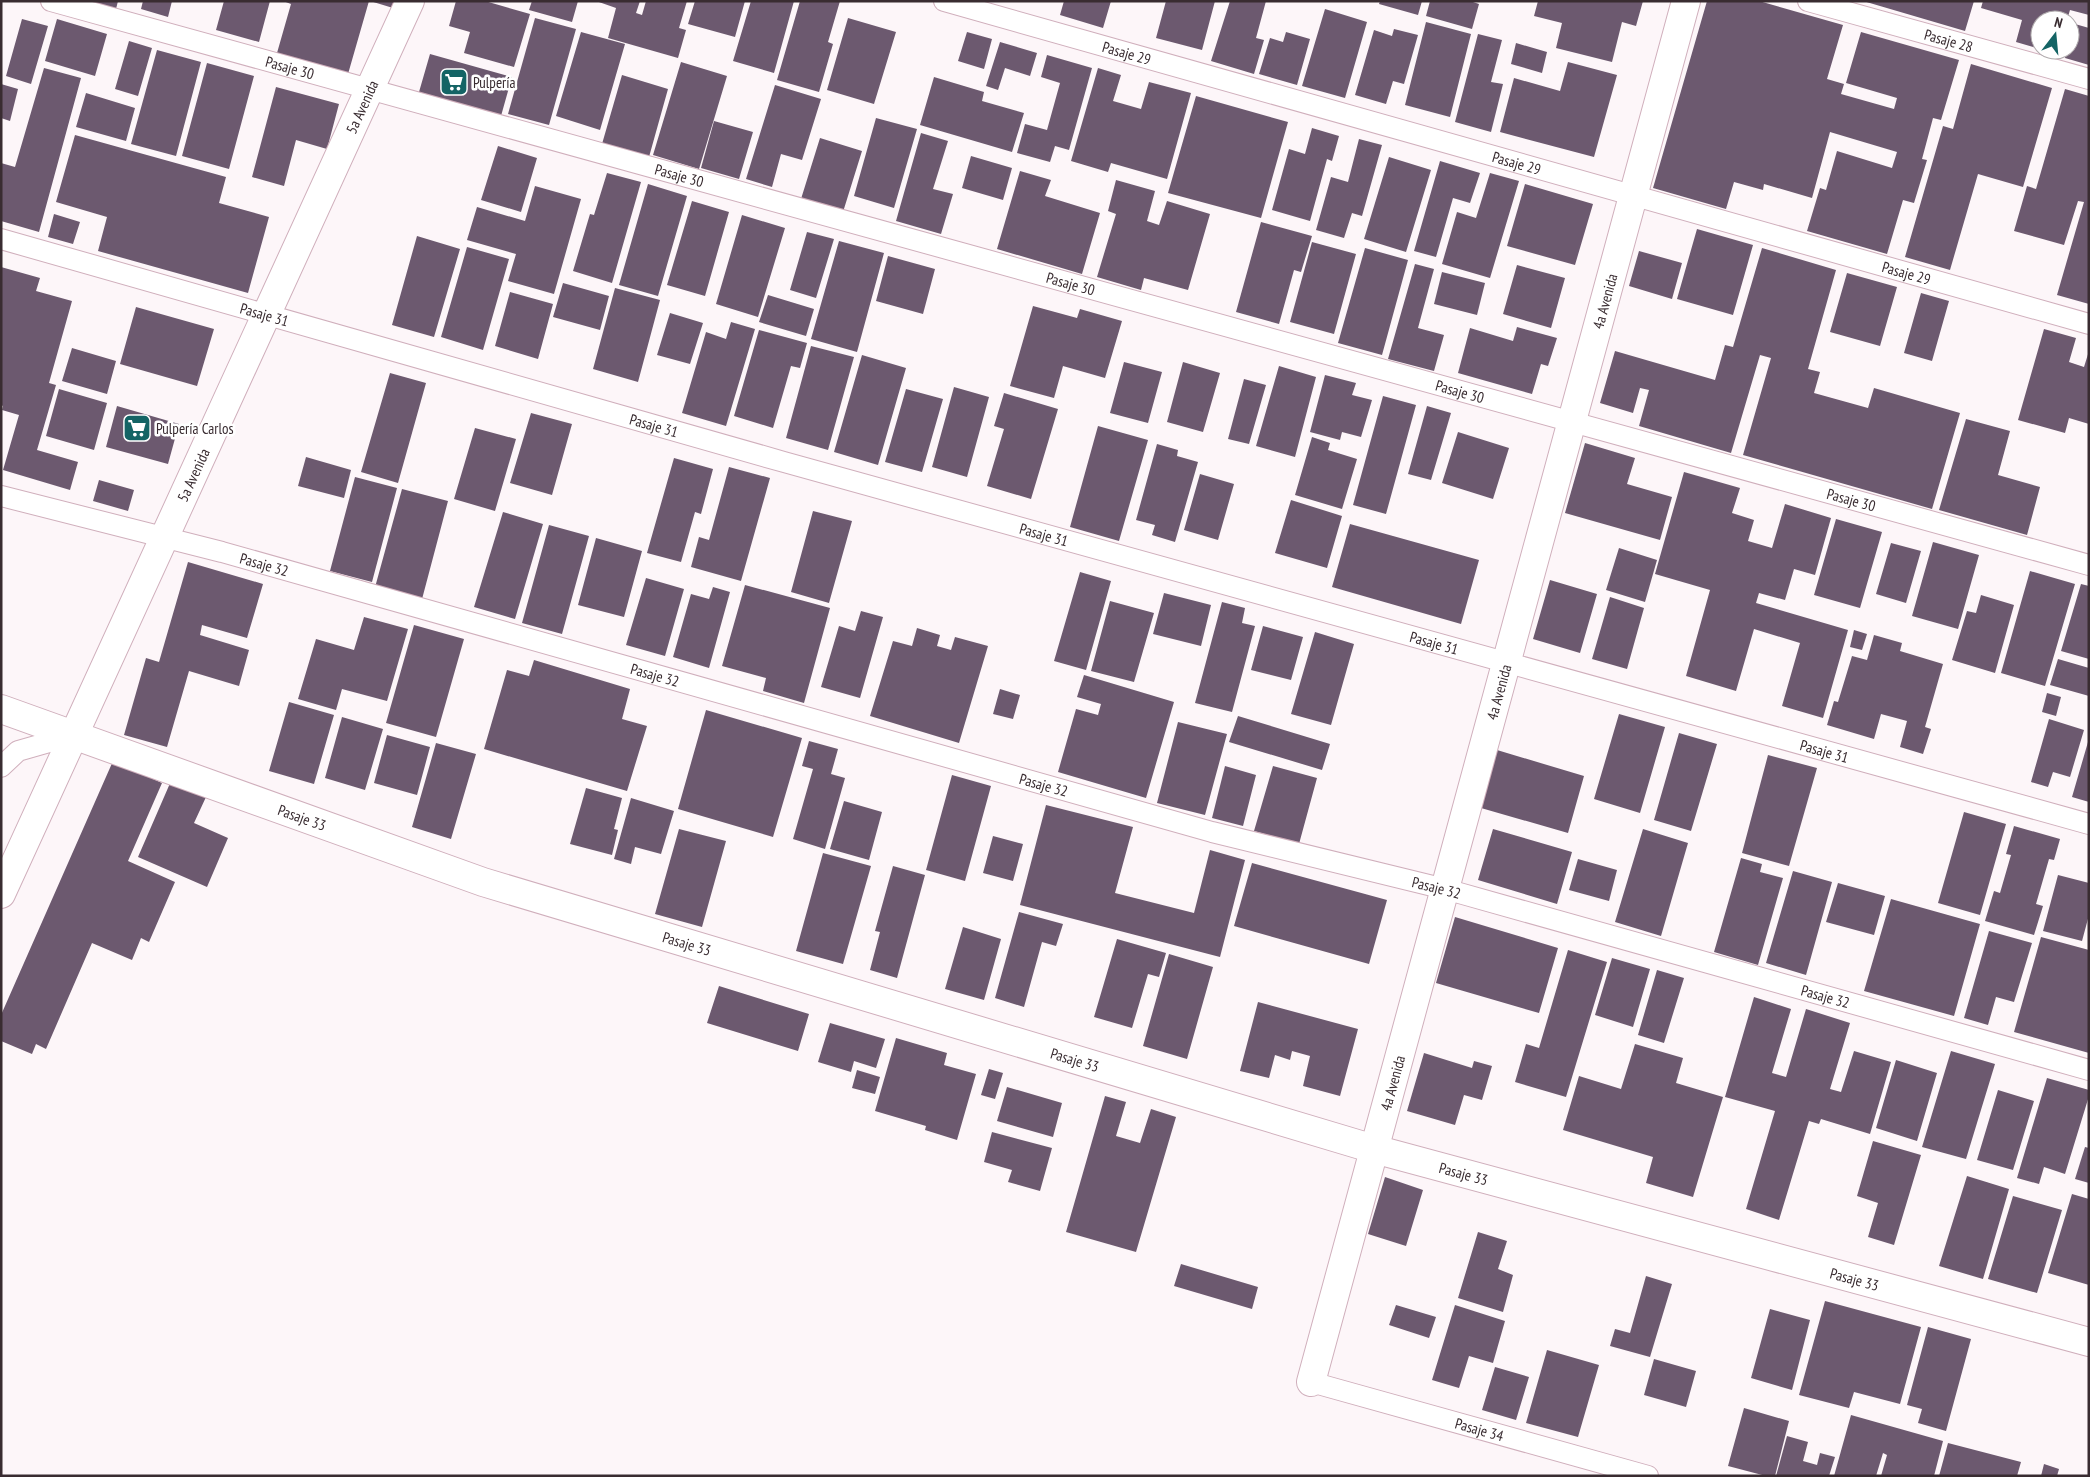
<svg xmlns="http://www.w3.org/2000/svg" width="2090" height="1477" viewBox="0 0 2090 1477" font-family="'PT Sans Narrow',sans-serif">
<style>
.building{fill:#6c596f}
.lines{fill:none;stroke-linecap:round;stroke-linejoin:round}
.lane-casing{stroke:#d0afbc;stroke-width:22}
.street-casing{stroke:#d0afbc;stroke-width:30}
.lane{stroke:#fff;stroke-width:20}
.street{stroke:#fff;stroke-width:28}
.labels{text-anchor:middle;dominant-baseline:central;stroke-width:5;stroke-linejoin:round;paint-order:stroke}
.street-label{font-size:15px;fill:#392c31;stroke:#fff}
.poi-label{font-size:15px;fill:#392c31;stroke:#fff;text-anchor:start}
</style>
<rect width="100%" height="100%" fill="#fdf6f9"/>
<path class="building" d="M77,1H118L115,13Z
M143,1H172L168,17L141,9Z
M224,1H270L259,42L216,30Z
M283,1H369L348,74L277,53L291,4Z
M370,1H395L393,8Z
M456,1H485L530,14L514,67L464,53L470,32L449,26Z
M532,1H578L572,22L529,10Z
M640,1L636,13L642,15L646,1H687L679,28L686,30L678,58L608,38L616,8L596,1Z
M695,1H745L735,37L688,24Z
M751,1H794L774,73L733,61Z
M800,1H840L828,42L833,44L819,92L777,80Z
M1064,1H1111L1103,28L1060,15Z
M1166,1H1215L1202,50L1156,38Z
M1230,1H1266L1256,38L1264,40L1254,74L1211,61Z
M1380,1H1422L1418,15L1379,4Z
M1430,1H1470L1479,4L1472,29L1426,16Z
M1538,1H1643L1636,26L1622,22L1612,62L1556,48L1562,23L1534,16Z
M1707,1H1759L1843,25L1827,79L1844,84L1841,94L1894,109L1897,98L1846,83L1861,32L1959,60L1941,120L1933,118L1922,159L1927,160L1914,203L1903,200L1887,254L1807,231L1820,188L1826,190L1837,151L1892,168L1897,152L1830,132L1812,198L1764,184L1763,190L1734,182L1726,209L1653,188Z
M1863,1H1974L1965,31Z
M1983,1H2089V15L2070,10L2067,20H2040V49L2016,42L2022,20L1981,8Z
M1325,9L1367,22L1345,98L1302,86Z
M535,18L576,29L549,125L508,114Z
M848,18L896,32L874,104L827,90Z
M22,19L48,26L31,84L6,76Z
M57,19L107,34L95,76L45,61Z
M1426,22L1471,34L1450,117L1405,105Z
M2075,24L2089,28V65L2065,58L2067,50H2070V40Z
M1394,29L1418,35L1404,84L1393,81L1386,104L1355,95L1374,30L1392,36Z
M581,32L625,44L600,130L556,116Z
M967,32L992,39L984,69L958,61Z
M1286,32L1310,39L1297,85L1259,74L1270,38L1283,42Z
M1478,34L1502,40L1491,82L1503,84L1491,132L1455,122Z
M129,41L152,48L138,96L115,89Z
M1000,42L1037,53L1030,76L1005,68L998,90L986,86Z
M1516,43L1547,52L1542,73L1511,64Z
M157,50L201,62L176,156L131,144Z
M430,54L512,77L501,116L419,92Z
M1047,55L1092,68L1069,150L1055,146L1050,162L1017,153L1025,124L1047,130L1060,83L1041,77Z
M681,62L727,76L699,169L653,155Z
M1568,62L1617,75L1594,157L1500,132L1514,78L1560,91Z
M207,63L254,76L229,169L182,156Z
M1971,64L2052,88L2023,187L1978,174L1950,270L1905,257L1943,126L1953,129Z
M44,68L81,78L39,232L1,221V163L15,167Z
M1098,68L1121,75L1113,101L1141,109L1149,82L1191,93L1167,179L1111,163L1108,172L1071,161Z
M622,75L668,89L649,157L602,144Z
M934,77L984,92L982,101L1024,113L1012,152L920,125Z
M1,84L18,89L10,121L1,118Z
M775,85L821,99L802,160L781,154L772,187L746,179Z
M276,87L339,104L327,149L296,140L284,186L252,177Z
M2065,89L2089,96V304L2057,295L2084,202L2078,201L2064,245L2014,231L2027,186L2036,189Z
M86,93L135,108L126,141L76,127Z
M1196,96L1288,122L1261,218L1168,193Z
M876,118L917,129L894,208L854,196Z
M714,121L753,132L739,179L701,168Z
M1312,128L1339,136L1332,161L1327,159L1310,221L1272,210L1289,149L1305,154Z
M921,133L948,141L933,189L953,194L941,234L896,221Z
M75,135L226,177L219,203L269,217L248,293L98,251L107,217L56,202Z
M820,138L862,151L843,212L801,199Z
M1359,139L1382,145L1362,216L1352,213L1344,238L1316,230L1331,177L1348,182Z
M498,146L537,158L521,212L481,200Z
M971,156L1012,168L1003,200L962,188Z
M1389,157L1431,170L1406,252L1364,239Z
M1440,161L1480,173L1470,203L1453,198L1436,257L1414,251Z
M1020,171L1051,180L1045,196L1100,213L1082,274L997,249Z
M607,173L641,182L612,283L573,271L590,214L594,215Z
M1490,173L1519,181L1490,278L1442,264L1457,212L1476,218Z
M1116,180L1155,191L1147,221L1159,225L1167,201L1210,214L1188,290L1144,278L1141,290L1097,277L1116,214L1108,211Z
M648,184L687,196L658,296L619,285Z
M1525,184L1593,204L1575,265L1507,246Z
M535,186L581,199L554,294L508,281L516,254L467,240L477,207L525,221Z
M692,201L729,212L705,296L667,285Z
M54,214L80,222L73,244L48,237Z
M742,215L785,228L758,317L716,304Z
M1261,222L1312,236L1301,272L1294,270L1279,324L1236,312Z
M1697,229L1753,245L1733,315L1677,299Z
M807,232L834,239L816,298L790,290Z
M417,236L460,249L434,337L392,325Z
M839,241L884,253L857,352L811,339Z
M1312,242L1356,254L1334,334L1290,322Z
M467,247L509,259L483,350L441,337Z
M1365,248L1408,260L1382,355L1338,343Z
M1762,248L1836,270L1808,369L1820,372L1814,393L1868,408L1874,388L1960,413L1932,509L1743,455L1771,358L1760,355L1731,453L1639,426L1649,390L1640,388L1633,413L1600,403L1615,351L1715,380L1725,345L1733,347Z
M1639,251L1682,263L1672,299L1629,286Z
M888,256L935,269L923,314L876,301Z
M1415,264L1434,269L1418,328L1444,335L1434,371L1388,359Z
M1517,265L1565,278L1551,328L1503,314Z
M1,267L40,278L36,291L72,301L49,383L56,385L37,450L78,462L70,490L3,470L19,415L2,410L3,406L1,405Z
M1442,272L1485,283L1477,315L1434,304Z
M1847,273L1897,287L1880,346L1830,332Z
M563,283L609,296L600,330L553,317Z
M615,288L660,300L638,382L593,369Z
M510,292L553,304L538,359L495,346Z
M1921,293L1949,301L1932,361L1904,353Z
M768,295L814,309L806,336L759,322Z
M1033,306L1077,318L1080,309L1122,321L1105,378L1063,366L1054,398L1010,386Z
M136,307L214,329L197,386L120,364Z
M670,313L703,323L690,364L657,355Z
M731,322L755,329L726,426L682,413L706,332L726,339Z
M1517,327L1557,338L1548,366L1541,364L1532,394L1458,373L1470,328L1513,341Z
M2044,329L2076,338L2069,362L2084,367L2089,351V424L2069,418L2065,433L2018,420Z
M759,330L807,343L800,368L791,366L773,428L734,416Z
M811,346L854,357L828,450L786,438Z
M72,348L116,361L107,394L62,381Z
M862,355L906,368L878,465L834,452Z
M1124,362L1162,372L1148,423L1110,413Z
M1183,362L1220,373L1203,432L1167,422Z
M1279,366L1316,377L1295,457L1256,446Z
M390,373L426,383L398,483L361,472Z
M1325,375L1356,383L1352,395L1372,400L1361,437L1342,432L1340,440L1310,432Z
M1244,379L1266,385L1249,444L1228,439Z
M954,387L989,397L967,477L932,467Z
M59,389L107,403L94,450L46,436Z
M906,389L943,399L922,472L885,462Z
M1004,393L1058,409L1031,499L987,486L1004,429L994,426Z
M1383,396L1416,405L1386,514L1353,505Z
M117,406L179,424L168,464L106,447Z
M1427,406L1451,413L1431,480L1408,474Z
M531,413L572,424L552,495L510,483Z
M1966,419L2010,431L1998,475L2040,487L2027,535L1939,510Z
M1098,426L1148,440L1119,541L1070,527Z
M475,428L516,439L495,511L454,499Z
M1458,432L1509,448L1493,499L1442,483Z
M1312,437L1330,443L1328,450L1357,459L1342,509L1295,495Z
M1585,443L1635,458L1627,484L1672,497L1660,540L1565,513Z
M1157,444L1178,450L1177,456L1198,462L1175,542L1152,535L1155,525L1136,520Z
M306,457L351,470L344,498L298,486Z
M674,458L713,469L701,514L695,512L681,562L647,553Z
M729,467L770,478L741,581L691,567L699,537L709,540Z
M1684,472L1740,488L1732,513L1754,520L1748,541L1772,548L1785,504L1831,518L1815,575L1794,569L1785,600L1759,593L1756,603L1848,630L1823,718L1782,706L1800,643L1754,629L1736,691L1686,676L1710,590L1655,574Z
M1200,474L1234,484L1218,540L1184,530Z
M355,477L397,488L372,582L330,571Z
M99,480L134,490L128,511L93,501Z
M402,489L448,501L421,603L374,591Z
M1291,500L1342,516L1327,568L1275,553Z
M813,511L852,521L829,603L791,592Z
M503,512L543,524L515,619L474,607Z
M1836,519L1882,532L1860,608L1814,595Z
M1350,524L1479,560L1461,624L1332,587Z
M549,525L589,536L562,634L522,623Z
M596,538L642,551L624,617L578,605Z
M1933,542L1979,555L1958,629L1912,616Z
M1891,543L1921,551L1906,603L1876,594Z
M1619,548L1657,560L1645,602L1606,590Z
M188,562L263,584L247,638L202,625L200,635L249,650L239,686L189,671L167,747L124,735L146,658L159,662Z
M2030,571L2075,584L2045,686L2001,673Z
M1080,572L1111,581L1086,670L1054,661Z
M646,578L684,589L665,656L626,645Z
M1550,580L1597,594L1580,653L1533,639Z
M2081,584L2089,586V659L2061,651Z
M745,585L830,608L804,703L763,691L766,678L722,666Z
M713,587L730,592L709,668L673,657L691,594L709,599Z
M1164,593L1211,605L1201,646L1153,634Z
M1981,595L2014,605L1995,673L1952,660L1967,611L1976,613Z
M1610,597L1644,608L1627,669L1592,659Z
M1110,601L1154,613L1134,682L1091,671Z
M1222,602L1245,608L1242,623L1255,626L1232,712L1195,703Z
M861,611L883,617L860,698L821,687L839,626L855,631Z
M364,617L408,629L387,701L342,689L336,710L298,699L316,639L354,650Z
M414,625L464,639L436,737L386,723Z
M1263,626L1303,637L1291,680L1251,670Z
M917,628L940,635L937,646L951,650L955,637L988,646L959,743L870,716L893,641L912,646Z
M1854,630L1867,634L1862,650L1850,647Z
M1315,632L1354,644L1331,725L1291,714Z
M1874,635L1902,643L1900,651L1943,664L1925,727L1931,729L1923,754L1900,747L1907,721L1881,714L1874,739L1827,725L1834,701L1838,702L1852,656L1867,660Z
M2058,659L2089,668V696L2050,685Z
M534,660L630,689L622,719L647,726L627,791L484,749L507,670L529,676Z
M1084,675L1174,702L1146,798L1058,772L1076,709L1098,715L1101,704L1077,697Z
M1000,689L1020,695L1013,719L993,714Z
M2047,693L2061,697L2056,716L2042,712Z
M289,702L334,715L314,784L269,771Z
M706,710L802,738L773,837L678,809Z
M1619,714L1665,727L1640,813L1594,799Z
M1238,716L1330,744L1322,770L1229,742Z
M342,717L383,729L365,790L325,778Z
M2049,719L2084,730L2070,777L2053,772L2048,787L2031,782Z
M1178,722L1227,734L1205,815L1157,803Z
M1679,733L1717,744L1691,831L1654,820Z
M387,735L430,747L417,795L374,783Z
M809,741L838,749L831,774L845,778L825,849L793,839L813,769L802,766Z
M2088,742H2089V802L2072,797Z
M436,743L476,754L451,839L412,827Z
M1497,750L1584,776L1568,833L1481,808Z
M1768,755L1817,768L1789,866L1742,853Z
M113,761L162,783L128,861L175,882L149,942L141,938L132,960L92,943L46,1049L36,1044L32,1054L1,1041V1015Z
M1225,766L1256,775L1243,826L1212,818Z
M1273,766L1317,778L1299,844L1254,831Z
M952,775L991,786L965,881L926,870Z
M171,781L206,797L194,823L228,838L207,887L138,857Z
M586,788L622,798L614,829L618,830L612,855L570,844Z
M631,798L674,811L661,854L635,847L631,864L614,859Z
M844,801L882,812L869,860L830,849Z
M1046,805L1133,827L1115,893L1194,913L1210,850L1245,860L1220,957L1020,905Z
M1964,812L2006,824L1980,915L1938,903Z
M2014,826L2060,839L2054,860L2049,859L2036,904L2043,906L2034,935L1985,921L1994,891L2000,893L2011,855L2006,854Z
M679,829L726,841L702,927L655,914Z
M1493,829L1572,852L1557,904L1478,880Z
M1643,829L1688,843L1661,936L1615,922Z
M993,836L1023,844L1013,881L983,873Z
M823,853L871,866L843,964L796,951Z
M1741,858L1762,864L1760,872L1783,878L1758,965L1714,952Z
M1578,859L1617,870L1609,901L1569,890Z
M1252,863L1387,900L1369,964L1234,926Z
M893,866L925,875L897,978L870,970L880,932L875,931Z
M1793,871L1832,882L1806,975L1766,963Z
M2058,875L2089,883V915L2082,941L2043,931Z
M1838,883L1885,896L1874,935L1826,922Z
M1891,899L1980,924L1954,1016L1864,991Z
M1019,912L1063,924L1056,946L1042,942L1024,1007L995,998Z
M1455,917L1558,948L1539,1013L1436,983Z
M963,927L1001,939L984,1000L945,989Z
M1989,931L2032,943L2014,1002L1996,997L1988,1025L1964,1018Z
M2041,937L2089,950V1053L2014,1032Z
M1117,939L1166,953L1159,977L1148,974L1132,1028L1094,1017Z
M1568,950L1607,962L1566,1097L1515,1082L1526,1044L1539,1048Z
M1169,954L1213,967L1187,1059L1143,1046Z
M1612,958L1650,969L1633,1027L1595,1015Z
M1657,970L1684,978L1664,1043L1638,1035Z
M719,986L809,1014L798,1051L707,1023Z
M1754,997L1791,1009L1772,1073L1786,1077L1806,1009L1850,1023L1830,1089L1841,1092L1854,1051L1891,1062L1870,1134L1821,1119L1819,1124L1809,1121L1779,1220L1746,1209L1775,1111L1725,1097Z
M1258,1002L1358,1029L1340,1096L1303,1086L1310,1056L1292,1051L1290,1060L1275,1055L1269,1078L1240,1071Z
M830,1023L885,1039L876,1068L854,1061L851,1072L818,1062Z
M896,1038L947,1053L944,1065L976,1074L957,1140L925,1130L926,1126L875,1111Z
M1635,1044L1683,1058L1676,1083L1723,1097L1693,1197L1646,1183L1653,1157L1563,1130L1579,1076L1621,1089Z
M1951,1051L1995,1064L1966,1159L1922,1147Z
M1424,1053L1472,1068L1474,1061L1492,1066L1482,1100L1464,1095L1455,1125L1407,1111Z
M1896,1060L1937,1073L1917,1141L1876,1128Z
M989,1069L1003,1073L995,1099L981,1095Z
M857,1070L880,1077L875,1094L852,1088Z
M2047,1078L2089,1090V1096L2065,1174L2044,1167L2039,1184L2017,1178Z
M1007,1087L1062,1103L1053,1137L997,1121Z
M1998,1090L2034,1101L2013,1170L1977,1160Z
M1105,1096L1126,1102L1116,1136L1140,1143L1151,1109L1176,1117L1136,1252L1066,1232Z
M992,1132L1052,1148L1040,1191L1008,1182L1012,1170L984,1162Z
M1873,1141L1921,1155L1894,1245L1868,1237L1878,1203L1857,1196Z
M2085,1147L2089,1148V1183L2075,1179Z
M1967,1176L2009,1189L1983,1279L1939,1266Z
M1385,1177L1423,1190L1406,1246L1368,1234Z
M2072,1194L2089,1199V1285L2048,1273Z
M2013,1196L2062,1210L2037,1293L1988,1279Z
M1478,1232L1507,1241L1498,1269L1513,1275L1503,1312L1458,1298Z
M1181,1264L1258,1287L1252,1309L1174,1286Z
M1646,1276L1672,1284L1650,1357L1610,1346L1615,1329L1630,1333Z
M1825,1301L1921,1327L1900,1404L1854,1392L1849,1408L1799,1395Z
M1396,1305L1436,1317L1429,1338L1389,1325Z
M1455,1305L1505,1321L1493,1363L1469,1356L1459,1388L1432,1380Z
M1770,1309L1810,1320L1792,1390L1751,1378Z
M1928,1327L1971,1339L1946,1431L1918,1423L1922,1409L1907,1405Z
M1547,1350L1599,1365L1578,1437L1526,1423Z
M1654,1359L1696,1371L1686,1407L1644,1395Z
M1495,1367L1529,1377L1516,1420L1482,1410Z
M1744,1408L1789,1421L1775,1476H1766L1728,1466Z
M1851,1415L1943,1441L1934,1476H1881L1887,1455L1883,1453L1876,1476H1834Z
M1787,1436L1808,1442L1803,1461L1817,1465L1820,1453L1835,1457L1829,1476H1776Z
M1948,1443L2021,1462L2017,1476H1939Z
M2044,1464L2059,1469L2057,1476H2041Z"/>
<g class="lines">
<defs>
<g id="lane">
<path id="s1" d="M51,1L2089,565"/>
<path id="s2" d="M944,1L2089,324"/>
<path id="s3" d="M1808,1L2089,79"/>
<path id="s4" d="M1,239L784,462L2089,824"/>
<path id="s5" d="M1,496L222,552L1212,832L1445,889L2089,1070"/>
<path d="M1,767L18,751L74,735"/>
<path id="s6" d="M1311,1382L1648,1476"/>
</g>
<g id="street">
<path id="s7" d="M1,709L483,882L1374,1149L2089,1342"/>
<path id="s8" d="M1,894L410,1"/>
<path id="s9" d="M1311,1382L1686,1"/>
</g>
</defs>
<use href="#lane" class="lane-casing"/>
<use href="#street" class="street-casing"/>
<use href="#lane" class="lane"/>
<use href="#street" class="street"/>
</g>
<defs>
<symbol id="supermarket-square" viewBox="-11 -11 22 22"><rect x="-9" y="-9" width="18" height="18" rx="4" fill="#146465" stroke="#fff"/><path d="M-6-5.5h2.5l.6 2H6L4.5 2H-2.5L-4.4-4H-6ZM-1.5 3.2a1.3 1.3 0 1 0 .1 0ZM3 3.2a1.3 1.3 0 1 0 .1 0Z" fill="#fff"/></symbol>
</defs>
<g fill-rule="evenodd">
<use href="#supermarket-square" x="438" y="66" width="32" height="32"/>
<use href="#supermarket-square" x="121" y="412" width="32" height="32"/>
</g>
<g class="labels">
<g class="street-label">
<text stroke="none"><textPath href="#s3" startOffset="146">Pasaje 28</textPath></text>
<text stroke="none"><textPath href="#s2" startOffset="190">Pasaje 29</textPath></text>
<text stroke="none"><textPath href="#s1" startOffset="248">Pasaje 30</textPath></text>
<text stroke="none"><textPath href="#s8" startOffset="866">5a Avenida</textPath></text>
<text stroke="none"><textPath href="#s2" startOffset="595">Pasaje 29</textPath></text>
<text stroke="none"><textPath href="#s1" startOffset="652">Pasaje 30</textPath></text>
<text stroke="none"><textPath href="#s2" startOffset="1000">Pasaje 29</textPath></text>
<text stroke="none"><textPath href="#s1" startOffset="1058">Pasaje 30</textPath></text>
<text stroke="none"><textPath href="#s9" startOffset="1120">4a Avenida</textPath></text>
<text stroke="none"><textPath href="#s4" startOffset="274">Pasaje 31</textPath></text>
<text stroke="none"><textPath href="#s1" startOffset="1462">Pasaje 30</textPath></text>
<text stroke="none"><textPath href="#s4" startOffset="679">Pasaje 31</textPath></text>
<text stroke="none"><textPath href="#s8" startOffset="461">5a Avenida</textPath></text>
<text stroke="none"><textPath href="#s1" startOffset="1868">Pasaje 30</textPath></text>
<text stroke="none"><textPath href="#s4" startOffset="1084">Pasaje 31</textPath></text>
<text stroke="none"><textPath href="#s5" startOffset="272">Pasaje 32</textPath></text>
<text stroke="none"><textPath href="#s4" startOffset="1489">Pasaje 31</textPath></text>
<text stroke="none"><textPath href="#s5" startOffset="678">Pasaje 32</textPath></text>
<text stroke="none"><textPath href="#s9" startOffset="715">4a Avenida</textPath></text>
<text stroke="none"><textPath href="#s4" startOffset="1894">Pasaje 31</textPath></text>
<text stroke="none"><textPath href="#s5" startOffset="1082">Pasaje 32</textPath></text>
<text stroke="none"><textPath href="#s7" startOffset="320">Pasaje 33</textPath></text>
<text stroke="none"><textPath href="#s5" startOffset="1488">Pasaje 32</textPath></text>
<text stroke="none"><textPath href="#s7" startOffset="725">Pasaje 33</textPath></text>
<text stroke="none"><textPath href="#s5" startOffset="1892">Pasaje 32</textPath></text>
<text stroke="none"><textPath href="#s7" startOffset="1130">Pasaje 33</textPath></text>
<text stroke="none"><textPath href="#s9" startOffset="310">4a Avenida</textPath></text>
<text stroke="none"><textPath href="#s7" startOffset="1535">Pasaje 33</textPath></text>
<text stroke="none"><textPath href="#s7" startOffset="1940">Pasaje 33</textPath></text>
<text stroke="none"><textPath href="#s6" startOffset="175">Pasaje 34</textPath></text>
</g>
<g class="poi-label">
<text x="473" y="82">Pulpería</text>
<text x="156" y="428">Pulpería Carlos</text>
</g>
</g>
<rect width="2090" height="1477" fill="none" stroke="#392c31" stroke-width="5"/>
<g transform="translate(2055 35) rotate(16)"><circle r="24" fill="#ffffff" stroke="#b0abad"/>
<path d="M0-4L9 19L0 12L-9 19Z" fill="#146465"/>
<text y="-8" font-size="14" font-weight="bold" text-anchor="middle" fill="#392c31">N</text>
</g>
</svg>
